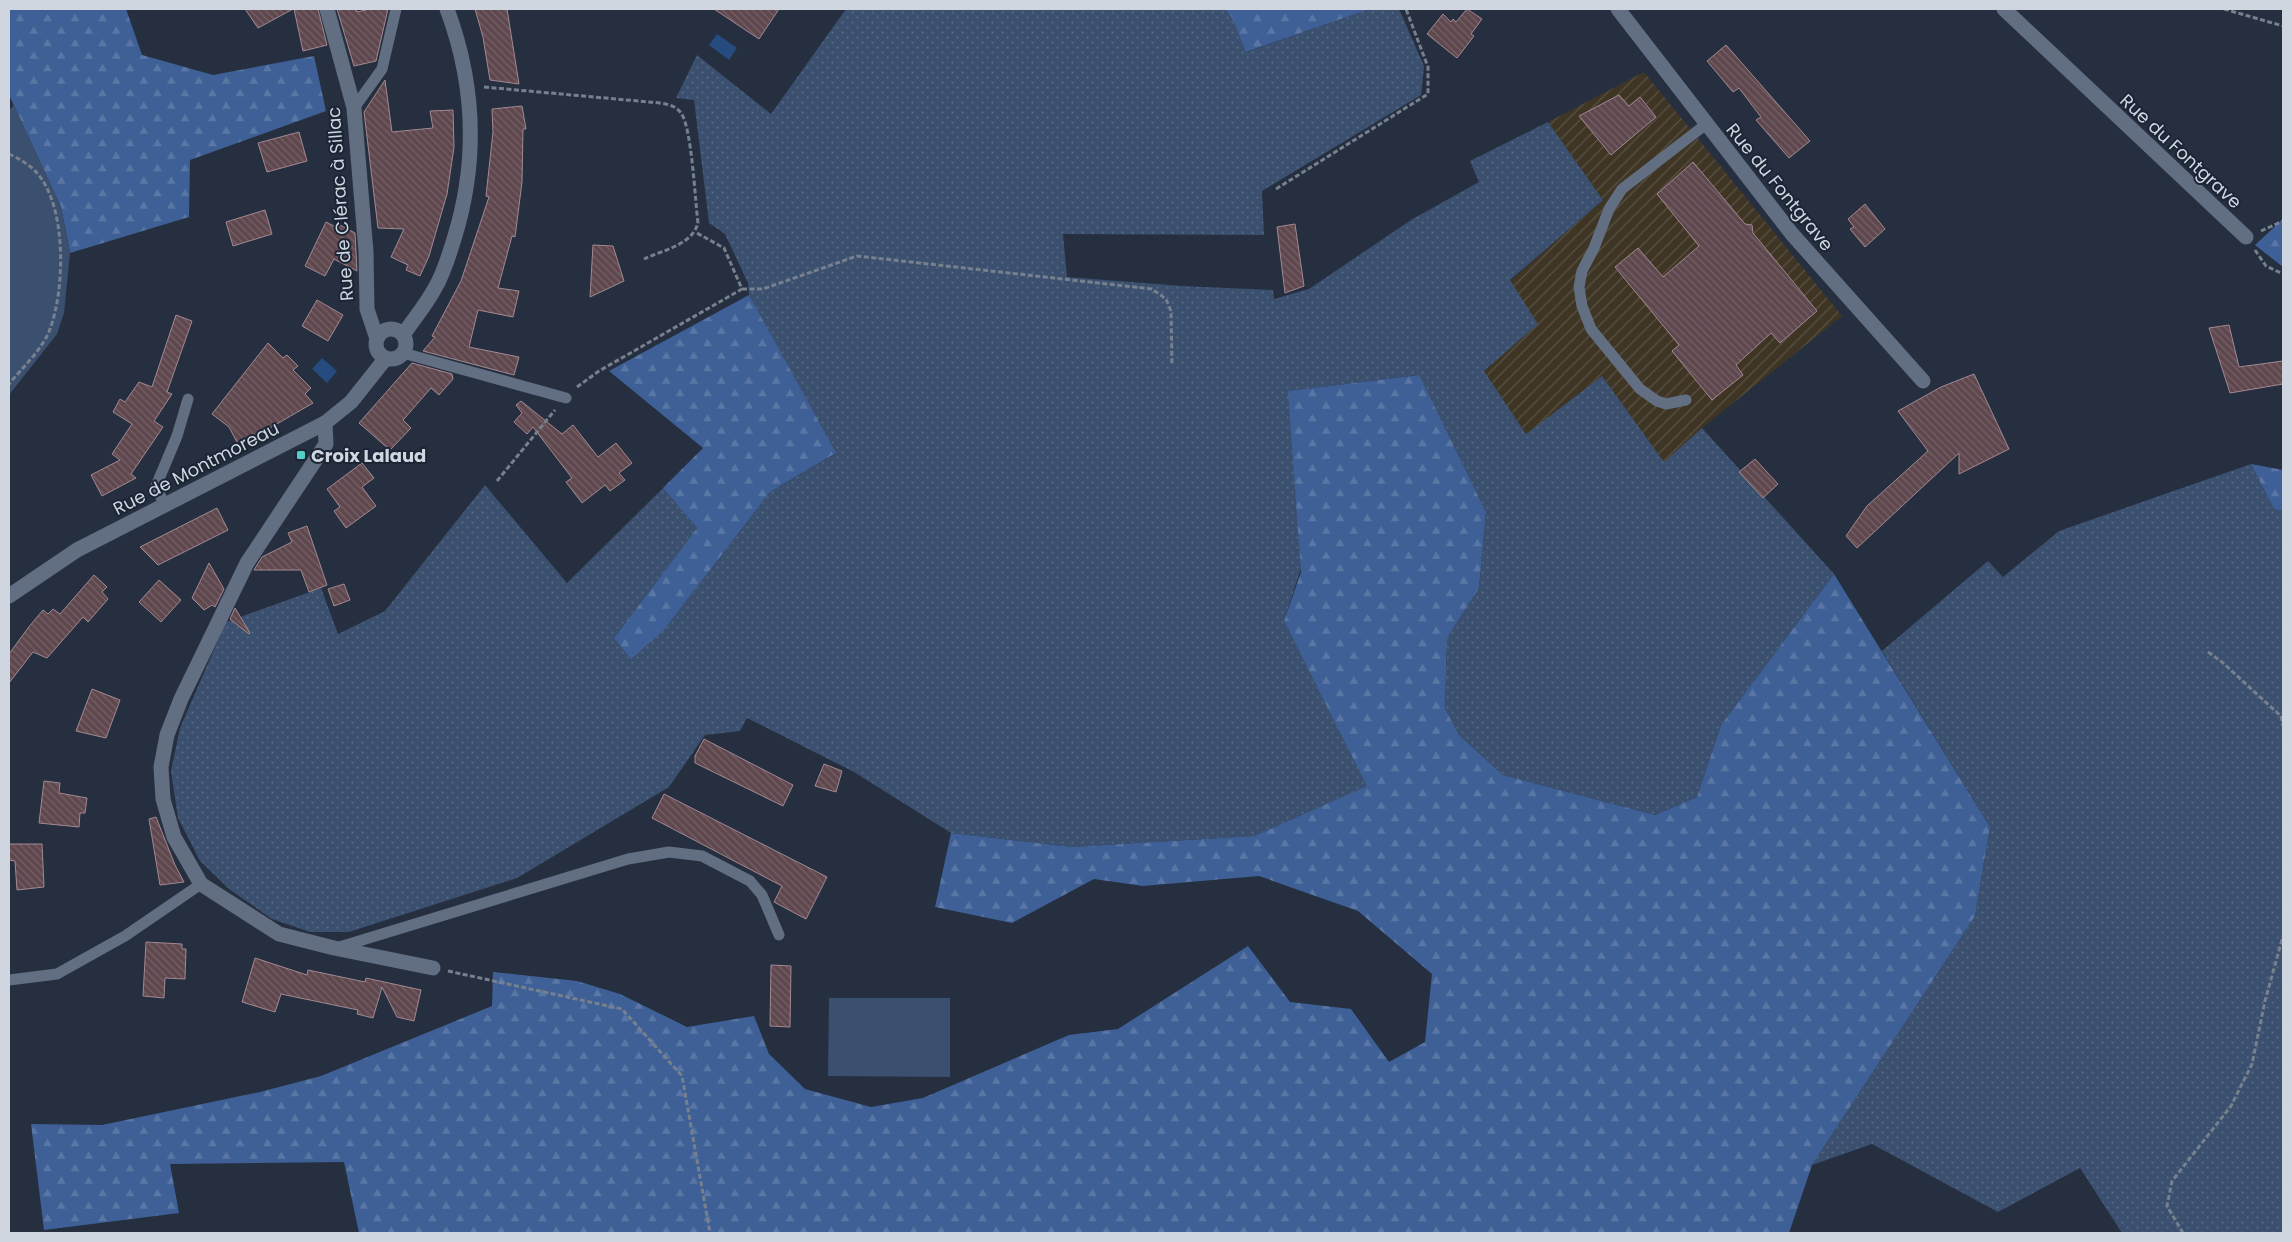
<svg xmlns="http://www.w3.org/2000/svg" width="2292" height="1242" viewBox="0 0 2292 1242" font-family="Poppins,sans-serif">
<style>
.industrial{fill:url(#industrial-furrows)}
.grass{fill:url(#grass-dots)}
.forest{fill:url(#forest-firs)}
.park{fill:#3b4f6f}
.water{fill:#264c7f}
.building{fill:url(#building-back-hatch);stroke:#a38991}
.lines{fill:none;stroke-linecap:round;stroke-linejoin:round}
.path{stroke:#77808d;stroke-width:3;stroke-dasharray:5 2.5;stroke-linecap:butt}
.lane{stroke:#626e81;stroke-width:11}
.street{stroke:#626e81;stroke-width:15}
.secondary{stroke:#626e81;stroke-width:15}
.poi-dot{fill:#55cec5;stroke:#1b2535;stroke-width:2}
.labels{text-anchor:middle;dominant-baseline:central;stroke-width:4;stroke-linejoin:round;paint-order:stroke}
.street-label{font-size:18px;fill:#cfd6e0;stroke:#1b2535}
.poi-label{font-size:18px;font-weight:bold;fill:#cfd6e0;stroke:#1b2535;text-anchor:start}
</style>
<defs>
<pattern id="industrial-furrows" width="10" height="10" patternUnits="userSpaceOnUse" patternTransform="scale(1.25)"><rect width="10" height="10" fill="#3f3525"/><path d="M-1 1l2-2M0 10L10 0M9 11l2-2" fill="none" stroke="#5a5244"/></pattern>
<pattern id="grass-dots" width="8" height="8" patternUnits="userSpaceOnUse" patternTransform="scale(1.25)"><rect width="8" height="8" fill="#3b4f6f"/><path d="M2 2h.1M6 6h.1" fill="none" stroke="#566883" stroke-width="1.8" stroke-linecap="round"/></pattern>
<pattern id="forest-firs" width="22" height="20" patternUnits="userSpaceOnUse" patternTransform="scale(1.25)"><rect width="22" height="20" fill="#3e6096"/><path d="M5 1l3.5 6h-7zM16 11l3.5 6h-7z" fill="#5976a4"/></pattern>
<pattern id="building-back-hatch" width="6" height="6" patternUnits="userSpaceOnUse" patternTransform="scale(1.25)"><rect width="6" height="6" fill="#5f474e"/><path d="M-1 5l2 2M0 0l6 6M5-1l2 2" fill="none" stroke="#756167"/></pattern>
</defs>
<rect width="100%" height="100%" fill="#252f40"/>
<path class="industrial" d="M1644,72L1842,316L1702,428L1664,463L1602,376L1526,434L1484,371L1537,324L1510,281L1603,200L1548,122Z"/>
<path class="grass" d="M846,9H1225L1232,18L1247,52L1370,9H1399L1424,66L1421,95L1262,191L1264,235L1063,234L1067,277L1182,286L1273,290L1274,299L1309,289L1411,220L1479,182L1470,161L1548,122L1603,200L1510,280L1538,324L1484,371L1526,434L1602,376L1664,462L1702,428L1834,574L1721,725L1697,797L1655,815L1503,775L1459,735L1445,708L1447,638L1479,588L1486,512L1418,375L1289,391L1301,568L1284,621L1368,786L1254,836L1072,847L951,833L854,772L747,718L740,731L705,735L669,787L517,878L349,932H310L272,919L229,889L200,861L178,818L171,771L180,728L226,622L321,588L338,634L385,611L485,485L567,583L663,488L697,528L614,638L664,630L770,492L835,454L749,295L748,283L725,234L709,223L694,100L676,98L697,55L771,114Z
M2251,464L2274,509L2283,511V1233H2122L2080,1168L1998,1212L1872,1144L1812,1165L1975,916L1990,827L1882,651L1988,561L2003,577L2059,531Z"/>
<path class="forest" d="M9,9H126L142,55L213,75L314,56L326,111L190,160L189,217L70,253L61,207L9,95Z
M1225,9H1370L1246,52L1232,18Z
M2283,219V267L2255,245Z
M749,295L836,453L770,492L664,630L631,659L614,638L697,528L663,488L703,448L609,371Z
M1419,375L1486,512L1479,588L1447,638L1445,708L1459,735L1503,775L1655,815L1697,797L1721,725L1834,574L1990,827L1975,916L1812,1165L1789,1233H359L344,1162L170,1164L179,1213L44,1230L31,1124L102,1125L260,1092L321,1076L492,1006L493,972L577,981L620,994L687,1027L754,1016L769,1054L805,1089L871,1107L923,1098L1069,1035L1118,1029L1248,946L1290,1002L1351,1009L1389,1062L1425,1042L1432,974L1358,911L1259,876L1143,886L1094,879L1012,923L935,907L951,833L1072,847L1254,836L1367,786L1284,621L1301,572L1288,391Z
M2251,464L2283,470V511L2274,509Z"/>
<path class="park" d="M14,105L61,207L70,253L64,313L57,334L9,395V110Z
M829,998H950V1077L828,1076Z"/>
<path class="water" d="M717,34L737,48L729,60L709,45Z
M322,358L337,371L327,383L312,369Z"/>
<path class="building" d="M245,9H293L258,28Z
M294,9H318L327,45L303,51Z
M337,9H356L357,12L370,9H388L376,61L354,66Z
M475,9H507L519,84L490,80L483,37Z
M714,9H779L759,39Z
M1467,9L1482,19L1471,34L1474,36L1457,58L1427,34L1443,14L1451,22L1453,19L1456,22Z
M1726,45L1810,141L1789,158L1756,120L1761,117L1739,88L1733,92L1707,61Z
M385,80L392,132L433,128L430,111L453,110L454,147L447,194L429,256L420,276L406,270L408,265L391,257L404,229L378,228L364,112Z
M1619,95L1629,106L1640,97L1656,117L1611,155L1579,116Z
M522,106L526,129H523L522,182L515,237L512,236L498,288L519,291L513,317L478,310L469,347L519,357L514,375L423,351L435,337L432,336L461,281L489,197L486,196L493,132L492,109Z
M299,132L307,161L267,172L258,143Z
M1693,162L1745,224L1752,225L1753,233L1817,311L1780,343L1771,333L1736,365L1743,375L1712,400L1672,351L1679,345L1615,267L1638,248L1663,277L1699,246L1657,194Z
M1865,204L1885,229L1865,247L1850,229L1854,227L1848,219Z
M265,210L272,234L233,246L226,222Z
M326,222L336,227L338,224L355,233L357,271L334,259L325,276L305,266Z
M1295,224L1304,286L1285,293L1277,227Z
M593,245L613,246L624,281L590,297Z
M317,300L343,315L328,341L302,326Z
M176,315L192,321L167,392L172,394L154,421L163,427L131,474L136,478L102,496L91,475L120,460L112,454L132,424L113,412L120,399L125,402L139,382L152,387Z
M2229,325L2239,367L2283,361V384L2230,393L2209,328Z
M268,343L283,358L287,355L298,366L293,370L311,388L305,394L313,403L239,446L229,427L212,414Z
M412,363L452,374L453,379L439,395L431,388L403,420L411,428L390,450L359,423Z
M1974,374L2009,449L1959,474V453L1857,548L1846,536L1867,506L1928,451L1898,411L1941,387Z
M521,401L562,434L573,425L598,457L616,443L632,463L619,473L625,480L610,491L605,485L582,503L566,482L572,478L533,427L527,434L514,422L522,413L516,405Z
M1755,459L1778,484L1763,498L1739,472Z
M362,463L374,478L362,487L376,506L346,528L334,511L340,507L327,489Z
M217,508L228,530L158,565L140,547Z
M307,526L327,585L309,592L301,570H254L262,557L292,542L288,533Z
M209,563L224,589L215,607L212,605L204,610L192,598Z
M94,575L107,587L102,592L108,599L88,622L83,617L47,658L33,652L9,683V654L28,628L43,610L48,614L53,609L60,614Z
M159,580L181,600L161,622L139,602Z
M344,584L350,600L334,606L328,589Z
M235,608L250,633L249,634L230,619Z
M92,689L120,700L106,738L76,731Z
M704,739L793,785L783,806L695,763V756Z
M824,764L842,771L836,792L815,786Z
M44,781L60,783L59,793L87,798L85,813H80L79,827L39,823Z
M664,794L827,877L806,919L774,902L782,886L652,818Z
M156,817L175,865L184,882L160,885L149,819Z
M9,844H42L44,887L17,890L15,861L9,860Z
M146,942L182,944V949H186L185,979L165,978L164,998L143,996Z
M255,958L307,975L308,970L365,982L366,978L421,990L414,1021L397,1017L382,987L373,1018L357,1014L358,1010L281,994L275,1012L242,1002Z
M771,965L791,966L790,1027L770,1026Z"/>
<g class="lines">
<path class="path" d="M2224,9L2283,26
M484,87L649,102C659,103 674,103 681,113C692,128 695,201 698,223C692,245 663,250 644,259
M9,154C18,158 30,165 37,173C67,207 65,289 50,329C43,349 22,368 9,384
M1276,189L1428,94V67L1406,9
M2261,231L2283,221
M2255,250L2266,266L2283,274
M742,289H763L857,256L1152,289L1166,299L1171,311L1172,365
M577,387L599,371L742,289L724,248L695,232
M497,481L555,410
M2208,652L2222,662L2283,718
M2281,716L2283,726
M448,971L622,1009L682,1076L710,1233
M2183,1233L2167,1206L2172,1181L2231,1106L2252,1064L2265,1001L2283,936"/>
<path class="lane" d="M354,108L382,69L396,9
M403,353L566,398
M1686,400L1666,404L1657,401L1640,389L1591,329L1582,306L1579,287L1582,271L1594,248L1609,209L1622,189L1705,125
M164,504L156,486L177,436L188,399
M336,948L628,859L669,852L702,856L750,881L762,895L779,935
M9,980L57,974L125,936L201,884"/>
<path class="street" d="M327,9L354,108L366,252L367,309L377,339
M1618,9L1792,234L1923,381
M2004,9L2246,237
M325,423L326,444L247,563L181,699L167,735L161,767L163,799L174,837L201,884L279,934L334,948L433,968"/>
<path class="secondary" d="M376 344a15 15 0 1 1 30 0a15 15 0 1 1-30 0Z
M403,335C413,320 426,305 435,288C444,273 449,255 454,239C478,162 475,84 447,9
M9,596L77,550L325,423L351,402L386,358"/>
</g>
<rect class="poi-dot" x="296" y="450" width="10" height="10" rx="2.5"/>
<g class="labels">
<g class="street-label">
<text transform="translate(2181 151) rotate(43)">Rue du Fontgrave</text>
<text transform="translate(1780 187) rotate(51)">Rue du Fontgrave</text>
<text transform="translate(340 204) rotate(-94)">Rue de Clérac à Sillac</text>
<text transform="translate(196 468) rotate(-27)">Rue de Montmoreau</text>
</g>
<g class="poi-label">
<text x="311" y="455">Croix Lalaud</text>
</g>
</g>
<rect width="2292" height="1242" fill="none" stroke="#cfd6e0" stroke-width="20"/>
</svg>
